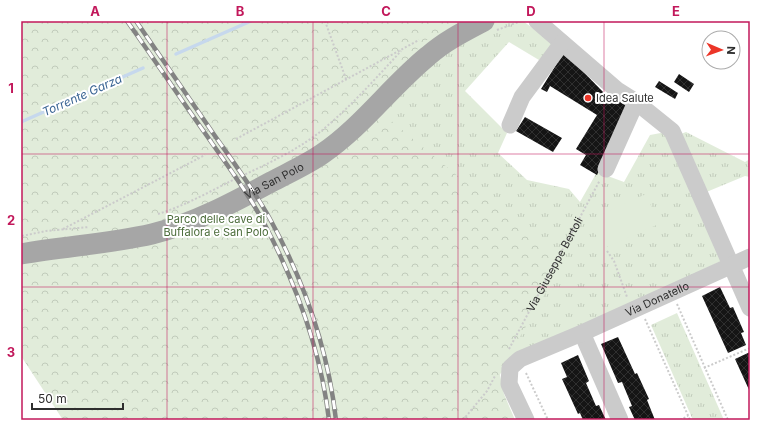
<svg xmlns="http://www.w3.org/2000/svg" width="771" height="441" viewBox="0 0 771 441" font-family="Inter,sans-serif">
<style>
.grass{fill:url(#grass-tufts)}
.park{fill:url(#park-crowns)}
.pitch{fill:#e1ecda}
.lines{fill:none;stroke-linecap:round;stroke-linejoin:round}
.stream{stroke:#c6d8ed;stroke-width:3.5}
.building{fill:url(#building-cross-hatch)}
.path{stroke:#cbcbcb;stroke-width:2;stroke-dasharray:2 2;stroke-linecap:butt}
.minor{stroke:#cbcbcb;stroke-width:17}
.major{stroke:#a6a6a6;stroke-width:21}
.rail-casing{stroke:#838383;stroke-width:4.5}
.rail{stroke:#fff;stroke-width:3;stroke-dasharray:9;stroke-linecap:butt}
.grid{fill:none;stroke:#c2185b;stroke-width:1;stroke-opacity:0.55}
.poi-dot{fill:#ec3528;stroke:#fff;stroke-width:1.5}
.labels{text-anchor:middle;dominant-baseline:central;stroke-width:4;stroke-linejoin:round;paint-order:stroke}
.poi-label{font-size:11px;fill:#2e2e2e;stroke:#fff;text-anchor:start}
.street-label{font-size:11px;fill:#2e2e2e;stroke:#fff}
.park-label{font-size:11px;fill:#4a6b39;stroke:#fff}
.water-label{font-size:12px;font-style:italic;fill:#386393;stroke:#fff}
.neatline{fill:none;stroke:#c2185b;stroke-width:1.5}
.grid-label{font-size:13px;text-anchor:middle;font-weight:bold;fill:#c2185b}
</style>
<defs>
<pattern id="grass-tufts" width="24" height="20" patternUnits="userSpaceOnUse"><rect width="24" height="20" fill="#e1ecda"/><path d="M3 7l-1-3M5 7V3M7 7l1-3M15 17l-1-3M17 17v-4M19 17l1-3" fill="none" stroke="#c1cbbb"/></pattern>
<pattern id="park-crowns" width="20" height="18" patternUnits="userSpaceOnUse"><rect width="20" height="18" fill="#e1ecda"/><path d="M2 6a3 3 0 1 1 6 0M12 15a3 3 0 1 1 6 0" fill="none" stroke="#c1cbbb"/></pattern>
<pattern id="building-cross-hatch" width="8" height="8" patternUnits="userSpaceOnUse"><rect width="8" height="8" fill="#151515"/><path d="M0 0l8 8M0 8l8-8" fill="none" stroke="#2f2f2f"/></pattern>
</defs>
<rect width="100%" height="100%" fill="#fff"/>
<path class="grass" d="M21,21H523L554,44L539,60L509,42L465,91L507,133L498,153L527,180L569,189L580,202L597,172L624,182L650,135L666,132L721,261L499,374Z
M686,132L745,162L750,159V177L745,176L704,193L678,135Z
M677,313L724,420H693L651,325Z"/>
<path class="park" d="M21,21H463L428,39L366,100L563,263L504,364L500,375L504,394L515,420H63L21,356Z"/>
<path class="pitch" d="M646,194L659,224L602,249L589,220Z"/>
<g class="lines">
<path class="stream" d="M176,54L251,21
M21,122L143,68"/>
</g>
<path class="building" d="M564,52L605,94L631,107L597,175L580,165L586,155L576,149L597,115L550,86L547,92L541,89Z
M679,74L694,84L689,92L674,82Z
M659,81L678,93L675,99L655,87Z
M525,117L562,138L553,152L516,131Z
M720,287L730,308L733,307L744,332L741,333L746,345L728,353L702,296Z
M618,337L635,374L637,373L649,399L647,400L655,420H635L629,407L632,406L622,382L618,383L601,344Z
M750,352V392L735,359Z
M578,355L589,381L586,383L596,406L599,405L606,420H583L580,413L578,414L562,379L567,377L561,363Z"/>
<g class="lines">
<g class="path">
<path d="M325,21L346,79"/>
<path d="M497,30L521,21"/>
<path d="M236,139L419,40"/>
<path d="M158,214C184,206 209,192 233,180C265,165 299,150 326,127C353,104 377,77 401,51"/>
<path d="M63,229L205,155"/>
<path d="M22,236L46,231L89,227"/>
<path d="M607,251L614,261L627,297"/>
<path d="M677,304L728,420"/>
<path d="M645,319L690,420"/>
<path id="s1" d="M509,349L600,180"/>
<path d="M704,368L750,348"/>
<path d="M526,373L548,420"/>
<path d="M463,420L487,391L495,376"/>
<path d="M680,420L688,416"/>
</g>
<g class="minor">
<path d="M537,21L617,90L636,102L672,131L750,308"/>
<path d="M510,125L522,97L562,43"/>
<path d="M606,169L636,102"/>
<path d="M582,333L620,420"/>
<path id="s2" d="M526,420L509,384L510,368L520,359L582,333L750,257"/>
</g>
<path class="major" id="s3" d="M21,254C65,246 109,244 152,234C193,224 234,202 271,182C288,173 306,165 322,154C362,127 391,86 428,56C445,41 465,31 484,21"/>
<defs>
<path id="rail" d="M127,21C154,59 180,98 207,136C227,165 249,194 265,225C297,286 321,352 329,420
M136,21C162,59 189,98 215,136C234,163 254,190 270,219C304,281 328,350 336,420"/>
</defs>
<use href="#rail" class="rail-casing"/>
<use href="#rail" class="rail"/>
</g>
<path class="grid" d="M167,21V420M313,21V420M458,21V420M604,21V420M21,154H750M21,287H750"/>
<circle class="poi-dot" cx="588" cy="98" r="4"/>
<g class="labels">
<g class="poi-label">
<text x="596" y="98">Idea Salute</text>
</g>
<g class="street-label">
<text stroke="none"><textPath href="#s3" startOffset="266">Via San Polo</textPath></text>
<text stroke="none"><textPath href="#s1" startOffset="96">Via Giuseppe Bertoli</textPath></text>
<text stroke="none"><textPath href="#s2" startOffset="219">Via Donatello</textPath></text>
</g>
<g class="park-label">
<text x="216" y="219">Parco delle cave di<tspan x="216" dy="13">Buffalora e San Polo</tspan></text>
</g>
<g class="water-label">
<text transform="translate(82 95) rotate(-24)">Torrente Garza</text>
</g>
</g>
<rect width="771" height="441" fill="none" stroke="#ffffff" stroke-width="44"/>
<g transform="translate(721 50) rotate(92)"><circle r="19" fill="#ffffff" stroke="#ababab"/>
<path d="M0-3L7 15L0 10L-7 15Z" fill="#ec3528"/>
<text y="-6" font-size="11" font-weight="bold" text-anchor="middle" fill="#2e2e2e">N</text>
</g>
<path d="M32 403v6h91v-6" fill="none" stroke="#2e2e2e" stroke-width="2"/>
<text x="38" y="403" font-size="12" fill="#2e2e2e" stroke="#ffffff" stroke-width="3" paint-order="stroke">50 m</text>
<rect x="22" y="22" width="727" height="397" class="neatline"/>
<g class="grid-label">
<text x="95" y="16">A</text>
<text x="240" y="16">B</text>
<text x="386" y="16">C</text>
<text x="531" y="16">D</text>
<text x="676" y="16">E</text>
<text x="11" y="93">1</text>
<text x="11" y="225">2</text>
<text x="11" y="357">3</text>
</g>
</svg>
